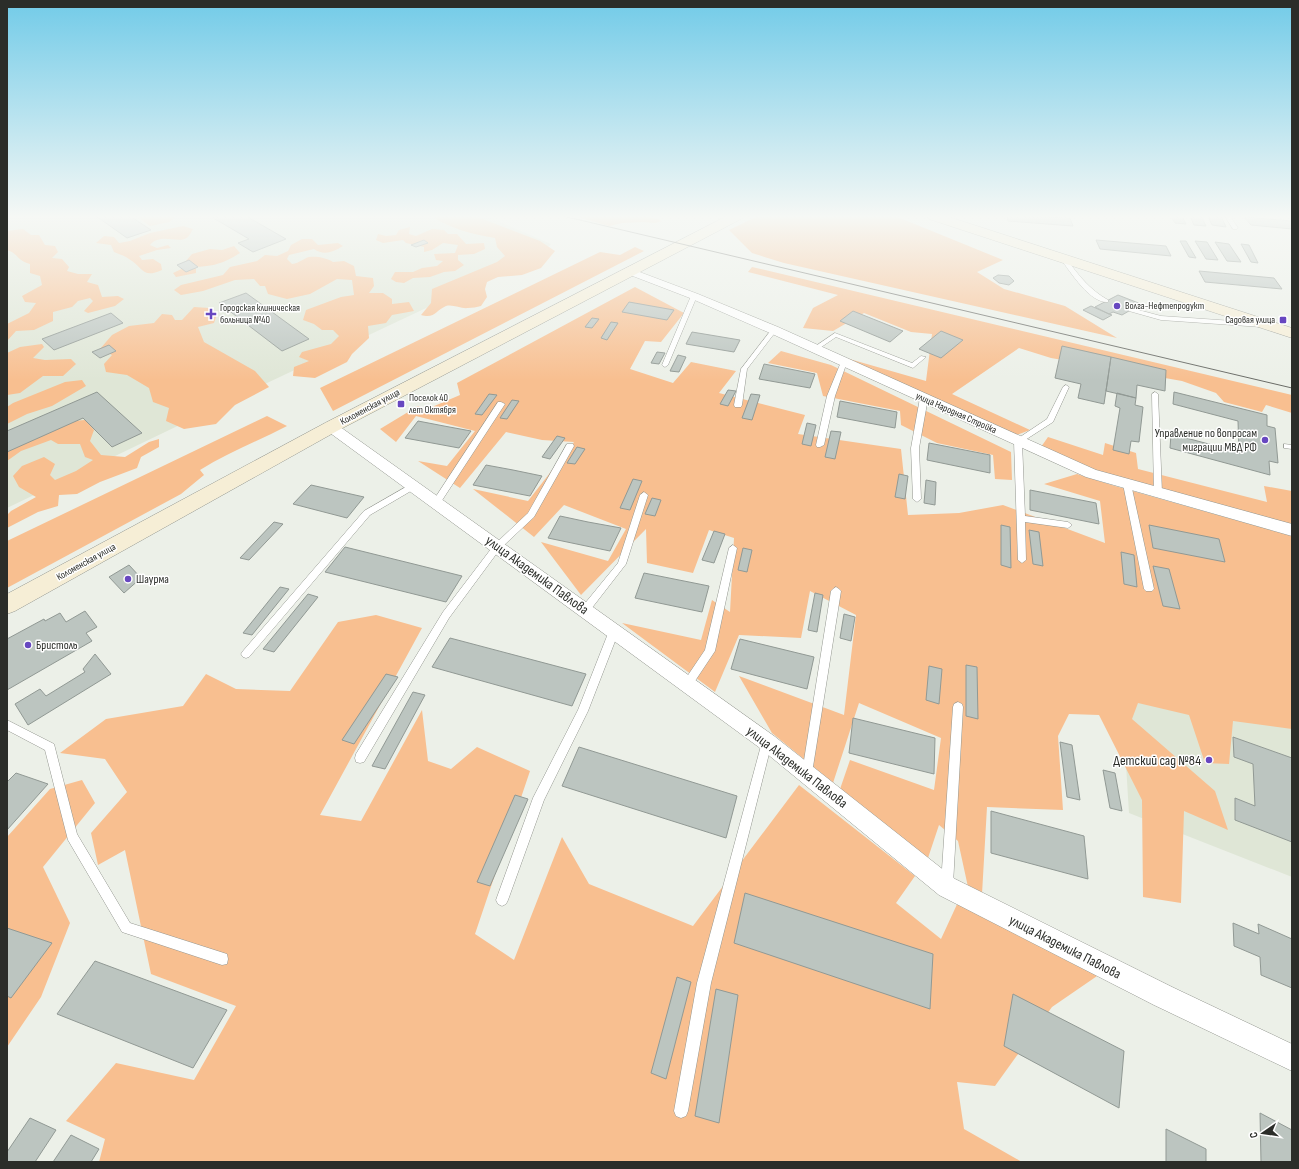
<svg xmlns="http://www.w3.org/2000/svg" width="1299" height="1169" viewBox="0 0 1299 1169" font-family="'Sofia Sans Condensed',sans-serif">
<style>
.built{fill:#dfe6d6}
.green{fill:#f8bf90}
.building{fill:#bcc5c0;stroke:#919994}
.lines{fill:none;stroke-linecap:round;stroke-linejoin:round}
.service-casing{stroke:#949790;stroke-width:1}
.minor-casing{stroke:#949790;stroke-width:1}
.secondary-casing{stroke:#949790;stroke-width:1}
.service{fill:#fff;fill-rule:evenodd}
.minor{fill:#fff;fill-rule:evenodd}
.secondary{fill:#f6eed6;fill-rule:evenodd}
.tram{stroke:#6a6c67;stroke-width:1}
.poi-dot{fill:#6747c0;stroke:#fff;stroke-width:1.5}
.labels{text-anchor:middle;dominant-baseline:central;stroke-width:3;stroke-linejoin:round;paint-order:stroke}
.far-poi-label{font-size:10px;fill:#2b2d29;stroke:#fff;text-anchor:start}
.far-street-label{font-size:10px;fill:#2b2d29;stroke:#fff}
.poi-label{font-size:12px;fill:#2b2d29;stroke:#fff;text-anchor:start}
.near-street-label{font-size:14px;fill:#2b2d29;stroke:#fff}
.near-poi-label{font-size:14px;fill:#2b2d29;stroke:#fff;text-anchor:end}
</style>
<rect width="100%" height="100%" fill="#ecf0e8"/>
<path class="built" d="M7,216H486L551,244L543,253L267,383L7,508Z
M1120,668L1292,707V877L1129,813Z"/>
<path class="green" d="M136,216H176L175,218L169,222L150,226Z
M431,216H475L540,241L555,251L541,268L522,275L498,277L487,282L485,289L487,297L481,306C477,307 472,308 468,308C461,309 453,304 446,306C436,310 435,319 421,315L431,303L432,289L497,262L505,256L497,247L495,238C472,234 451,229 431,216Z
M574,216C594,216 646,212 662,221L655,223L643,222L622,223L609,226Z
M758,216H895L1003,260L977,272L1004,289L1065,306L1117,338L784,263L752,253L729,230Z
M183,226L193,229C191,232 190,235 188,237C179,245 161,232 150,245L157,248L168,245L171,248L157,250L139,256L142,260L153,259L161,264L162,270C142,279 144,268 129,259C125,256 119,254 114,252L111,245L96,243L104,236L114,237L119,243L130,241L150,233Z
M410,227L409,234L416,236L432,229L444,230L448,234H457L466,244L484,243L485,249L474,254L458,255V260L464,265L455,271L444,272L430,277L413,278L404,283L396,282L391,279L395,272H413L422,268L437,266L443,261L436,260L434,254L455,253L458,245L443,243L432,250L424,252V247L406,243L403,240L383,243L376,240L378,234L386,236L396,235L399,230Z
M23,229L31,235H39L45,245L55,246L58,252L52,258L62,259L69,267L67,271L78,274H92L87,282L98,285L102,297L118,296L124,299L115,306L88,313L84,311L93,301L90,298L78,301L72,307L53,312V321L34,330L16,331L7,341V324L29,313L36,303L25,302L22,296L42,285L40,276L30,273V264C17,261 18,253 7,250V231Z
M302,239H312L318,245L338,243L343,246C333,252 324,256 314,249L289,255L287,259L292,264C300,263 304,258 309,257C317,256 327,258 333,262L344,261L354,266L356,276L373,278L374,286L369,293H383L392,299V304L409,302L414,311L392,315L386,323L368,326L369,338L352,354L347,362L315,378L293,376L294,367L309,361L299,357L302,352L331,344L339,336L333,330H322L314,324L303,320L306,310L341,297L354,295L352,280L337,279L310,294L287,299L268,294L265,286H260L254,279L235,280L203,291L181,295L174,290L181,285L223,275L230,267L257,261L265,255L277,256L288,251L291,245Z
M234,246L240,253C224,263 215,266 196,267V273L176,277L173,273L186,267L185,262L192,254L210,249L222,250Z
M635,247L644,251L333,411L320,388L600,252L620,255Z
M752,267L1292,395V413L1266,405L1262,412L1224,402L1216,393L1182,381L1051,358L1019,348L952,394L1030,430L1014,436L845,360L846,358L926,381L932,334L911,332L864,313L833,331L803,328L813,308L838,295L748,272Z
M635,287L684,313L661,342L645,341L630,369L673,383L691,362L736,371L719,393L805,415L798,434L901,449L908,515L959,513L1003,505L1105,543L1100,501L1044,484L1077,474L1115,486L1292,536V729L1233,721L1229,764L1205,763L1189,715L1138,703L1132,719L1215,791L1228,830L1184,811L1181,903L1143,897L1142,800L1099,715L1069,714L1058,736L1063,810L987,807L982,894L968,887L958,841L939,825L926,864L839,792L850,760L934,790L941,738L859,703L833,783L772,733L739,676L844,715L856,615L810,591L801,638L739,635L715,692L622,623L701,640L712,600L730,612L734,538L709,530L693,573L647,563L646,529L581,595L541,542L608,561L626,529L564,505L534,537L473,489L528,501L574,442L542,440L506,432L460,488L418,461L447,466L475,431L416,416L396,442L380,429L418,406L425,410L460,395L457,383Z
M194,307L209,308L217,314L214,323L198,327L204,342L255,371L269,387L235,405L216,424L184,429L166,421L169,408L153,402L149,388L127,375L106,372L104,364L112,355L100,349L112,335L129,326L154,323L162,314L172,315L175,320H182Z
M42,344L44,347L33,358L45,360L71,359L76,364L63,376H43L20,393L7,395V353L20,347Z
M781,351L831,365L1011,452L1012,480L995,479L993,455L937,443L901,425L900,411L823,396L817,373L768,363Z
M82,380L86,386L52,406L27,414L7,424V407L13,403L65,382Z
M267,416L287,426C258,441 227,453 200,470L204,475L181,494L7,588V541Z
M85,420L94,430L90,441L101,455L125,457L149,442L159,439V447L141,457L137,468L100,482L77,494L59,495L58,506L38,512L7,528V515L11,511L36,497L19,487L13,476L22,466L44,457L55,464L50,475L55,480L76,471L93,460L85,457L80,444H58L51,440L21,451L7,461V446L64,422Z
M1048,437L1103,455L1105,443L1136,453L1138,469L1267,502L1264,486L1292,491V527L1091,471L1041,447Z
M376,615L422,628L320,815L361,821L422,710L428,761L451,769L477,747L530,771L475,934L514,960L562,837L589,884L693,926L799,785L915,876L896,903L941,939L959,900L1100,974L1052,1007L995,1086L957,1082L964,1129L1022,1162H99L105,1139L66,1121L116,1063L194,1080L236,1006L151,974L125,850L98,865L91,833L127,792L105,759L60,753L106,719L183,706L206,674L236,689L290,691L338,622Z
M82,780L95,803L43,867L70,923L41,997L7,1047V837L50,789Z"/>
<path class="building" d="M96,216H130L151,230L127,238Z
M210,216H246L286,239L253,252L238,243L249,239Z
M1007,216L1070,218L1073,226L1008,221Z
M1171,216H1182L1186,224L1175,223Z
M1190,216H1201L1206,226L1194,225Z
M1208,216H1221L1226,227L1212,225Z
M1244,217L1292,221V229L1251,225Z
M424,240L428,243L416,247L411,245Z
M1096,240L1166,246L1171,256L1100,249Z
M1180,241H1186L1196,258L1189,257Z
M1195,241L1207,242L1218,260L1206,259Z
M1215,242L1229,244L1241,262L1227,261Z
M1241,244L1249,245L1258,263L1251,262Z
M189,260L198,267L186,272L177,265Z
M1199,271L1274,278L1282,289L1205,282Z
M998,275L1009,276L1014,281L1009,285L999,283L993,278Z
M246,293L309,339L282,351L219,303Z
M1118,295L1141,304L1122,315L1113,312L1109,314L1095,307Z
M629,302L674,310L667,320L622,312Z
M1091,306L1109,314L1112,315L1103,320L1083,310Z
M853,311L903,331L890,342L840,321Z
M111,313L123,323L54,350L42,339Z
M592,318L599,319L592,328L585,327Z
M611,322L618,323L607,340L601,338Z
M941,331L963,340L941,358L919,349Z
M692,332L740,340L734,352L686,344Z
M109,345L116,351L100,358L92,352Z
M1062,346L1111,357L1104,404L1078,398L1081,384L1055,378Z
M657,352L665,353L659,364L651,363Z
M678,355L686,357L679,372L670,371Z
M1111,357L1166,370L1165,391L1137,385L1136,398L1106,391Z
M764,364L815,374L810,388L759,379Z
M728,390L736,391L728,406L720,404Z
M97,392L142,433L112,447L83,418L7,452V431Z
M1174,392L1267,415V426L1275,428L1278,463L1269,461L1270,475L1170,448L1171,434L1239,452L1238,421L1173,404Z
M1117,393L1136,398L1135,405L1143,407L1139,442L1131,441L1129,454L1113,450L1120,408L1115,406Z
M489,394L497,395L482,415L475,414Z
M751,394L760,395L752,420L742,418Z
M512,400L519,401L507,419L500,418Z
M840,401L897,412L895,428L837,417Z
M418,421L444,426L471,431L459,448L405,438Z
M807,423L816,425L811,446L802,444Z
M831,431L841,432L835,459L825,457Z
M557,436L565,438L550,459L542,457Z
M929,443L990,455V473L927,460Z
M577,447L585,449L575,464L567,463Z
M486,465L513,470L542,476L530,496L473,485Z
M899,474L908,476L905,499L895,497Z
M633,479L642,481L630,510L620,508Z
M926,480L936,482L935,505L924,503Z
M311,485L364,497L347,518L293,504Z
M1030,490L1096,503L1099,524L1030,510Z
M652,498L661,500L655,516L645,514Z
M560,516L588,522L621,528L610,551L548,538Z
M274,522L283,524L249,560L240,558Z
M1001,525L1010,527L1011,568L1001,565Z
M1149,525L1219,539L1225,562L1153,548Z
M1029,530L1039,532L1043,566L1033,564Z
M714,531L725,534L714,563L702,560Z
M345,547L462,576L446,602L325,572Z
M743,548L752,550L747,572L738,570Z
M1121,552L1134,555L1137,587L1124,584Z
M129,565L141,578L124,593L109,577Z
M1153,566L1169,569L1180,609L1163,606Z
M644,573L709,586L702,612L635,598Z
M280,587L289,589L252,635L243,633Z
M815,593L823,595L817,632L808,630Z
M308,594L318,597L274,652L263,649Z
M85,611L97,627L86,633L92,641L7,690V639L44,619L45,621L60,613L66,622Z
M844,614L855,617L851,641L840,638Z
M450,638L586,674L572,706L432,667Z
M740,639L814,657L807,689L731,669Z
M95,654L111,674L28,725L15,704L40,689L46,696L85,672L83,669Z
M966,665L977,667L978,719L966,716Z
M929,666L942,669L939,704L926,700Z
M386,674L398,677L354,744L342,740Z
M413,692L425,695L385,769L372,766Z
M853,718L935,738L934,774L849,753Z
M1233,737L1292,758V842L1235,820V798L1255,806L1253,764L1234,757Z
M1060,742L1072,745L1080,800L1067,797Z
M579,747L737,796L726,838L562,786Z
M1103,770L1115,773L1122,811L1110,808Z
M16,773L48,784L7,830V782Z
M515,795L528,799L490,886L477,882Z
M991,811L1084,836L1088,879L991,853Z
M745,893L933,954L930,1009L734,943Z
M1233,923L1259,934L1258,924L1292,939V988L1261,975L1260,957L1234,946Z
M7,928L52,943L11,998L7,996Z
M95,961L227,1010L193,1068L57,1014Z
M677,977L691,982L666,1079L651,1073Z
M716,989L738,995L719,1123L695,1116Z
M1013,994L1124,1051L1119,1108L1004,1046Z
M1260,1113L1292,1130V1162H1261Z
M30,1118L56,1130L35,1162H7V1152Z
M1166,1129L1206,1149V1162H1166Z
M71,1135L99,1149L91,1162H53Z"/>
<g class="lines">
<defs>
<path id="service" d="M1225,216H1230L1238,228L1237,229H1233Z
M1062,258H1066C1078,275 1090,290 1108,300V302C1091,304 1070,272 1061,259Z
M694,294L697,296L668,365L665,367L663,366L662,365L691,296Z
M1131,308L1161,316L1262,323L1265,325L1262,327L1161,320L1129,311L1128,310Z
M772,329L777,330L747,369L742,405L741,407H735L734,405L741,369Z
M835,333L912,363L921,356L926,357L913,368L836,337L817,350H813V348Z
M844,360L847,362L835,396L824,445L820,447H817L816,445L827,396L841,362Z
M1066,385L1069,387L1053,422L1022,442L1025,516L1068,522L1072,525L1068,528L1025,522L1026,560L1022,563L1018,560L1014,441L1047,419L1063,387Z
M1155,392L1158,394L1162,493L1158,496L1154,493L1152,394Z
M924,396L928,398L919,448L921,499L917,502L913,499L911,448L920,398Z
M498,402H501L505,404L439,505H433L432,503L433,501Z
M567,444H573L574,446L534,517L500,549L449,618L364,762L360,763L356,762L355,758L356,754L443,612L494,545L528,513Z
M1284,444L1292,445V449L1284,448Z
M1127,481L1131,484L1154,589L1152,591H1146L1144,589L1123,484Z
M413,483L417,486L416,488L370,515L249,657L246,658L243,657L241,654L243,651L364,511Z
M644,492L648,495L626,564L588,613H582L580,610L582,607L618,563L640,495Z
M733,545L737,548L715,651L691,687L687,688L683,687L682,684L705,650L729,548Z
M836,587L839,589L841,591L812,773L811,777L807,778L803,777L802,773L831,591L833,589Z
M614,627L617,628L619,631L588,711L544,800L508,900L506,904L502,906L498,904L496,900L533,798L578,710L609,631L611,628Z
M958,702L962,704L963,707L953,884L951,888L947,890L943,888L941,884L953,707L954,704Z
M7,720L54,744L77,834L130,923L227,954L228,959L227,964L222,965L122,932L68,840L45,750L7,730Z
M767,737L771,739L772,742L711,983L688,1111L686,1116L681,1118L676,1116L674,1111L697,983L762,742L763,739Z"/>
<path id="minor" d="M629,268L698,294L778,327L1096,470L1292,524V536L1086,477L770,333L690,298L625,273L624,271Z
M331,423L336,424L774,736L955,879L1172,987L1292,1044V1071L1154,1005L939,895L760,748L326,430L324,427L326,424Z"/>
<path id="secondary" d="M727,216H743L741,219L337,431L15,611L7,614V594L325,423Z
M927,216H946L1292,328V338L929,219Z"/>
</defs>
<use href="#service" class="service-casing"/>
<use href="#minor" class="minor-casing"/>
<use href="#secondary" class="secondary-casing"/>
<use href="#service" class="service"/>
<use href="#minor" class="minor"/>
<use href="#secondary" class="secondary"/>
<path class="tram" d="M563,216L1292,388"/>
</g>
<linearGradient id="sky" x2="0" y2="1"><stop stop-color="#72cbe8"/><stop offset="0.57" stop-color="#f6f8f5"/><stop offset="1" stop-color="#f6f8f5" stop-opacity="0"/></linearGradient>
<rect width="1299" height="380" fill="url(#sky)"/>
<g class="poi-dot">
<circle cx="1117" cy="306" r="4"/>
<path d="M209 308h4v4h4v4h-4v4h-4v-4h-4v-4h4z"/>
<rect x="1279" y="316" width="8" height="8" rx="2"/>
<rect x="397" y="400" width="8" height="8" rx="2"/>
<circle cx="1265" cy="440" r="4"/>
<circle cx="128" cy="579" r="4"/>
<circle cx="28" cy="645" r="4"/>
<circle cx="1209" cy="760" r="4"/>
</g>
<g class="labels">
<g class="far-poi-label">
<text x="1125" y="306">Волга-Нефтепродукт</text>
<text x="220" y="308">Городская клиническая<tspan x="220" dy="12">больница №40</tspan></text>
<text x="1275" y="320" text-anchor="end">Садовая улица</text>
<text x="409" y="398">Поселок 40<tspan x="409" dy="12">лет Октября</tspan></text>
</g>
<g class="far-street-label">
<text transform="translate(370 407) rotate(-28)">Коломенская улица</text>
<text transform="translate(956 413) rotate(24)">улица Народная Стройка</text>
<text transform="translate(86 562) rotate(-29)">Коломенская улица</text>
</g>
<g class="poi-label">
<text x="1257" y="433" text-anchor="end">Управление по вопросам<tspan x="1257" dy="14">миграции МВД РФ</tspan></text>
<text x="136" y="579">Шаурма</text>
<text x="36" y="645">Бристоль</text>
</g>
<g class="near-street-label">
<text transform="translate(537 575) rotate(36)">улица Академика Павлова</text>
<text transform="translate(797 767) rotate(38)">улица Академика Павлова</text>
<text transform="translate(1065 947) rotate(27)">улица Академика Павлова</text>
</g>
<g class="near-poi-label">
<text x="1201" y="760">Детский сад №84</text>
</g>
</g>
<rect width="1299" height="1169" fill="none" stroke="#2b2d29" stroke-width="16"/>
<g transform="translate(1263 1133) rotate(257)" stroke="#ffffff" stroke-width="3" paint-order="stroke">
<path d="M0-3L7 15L0 10L-7 15Z" fill="#2b2d29"/>
<text y="-6" font-size="11" font-weight="bold" text-anchor="middle" fill="#2b2d29">С</text>
</g>
</svg>
